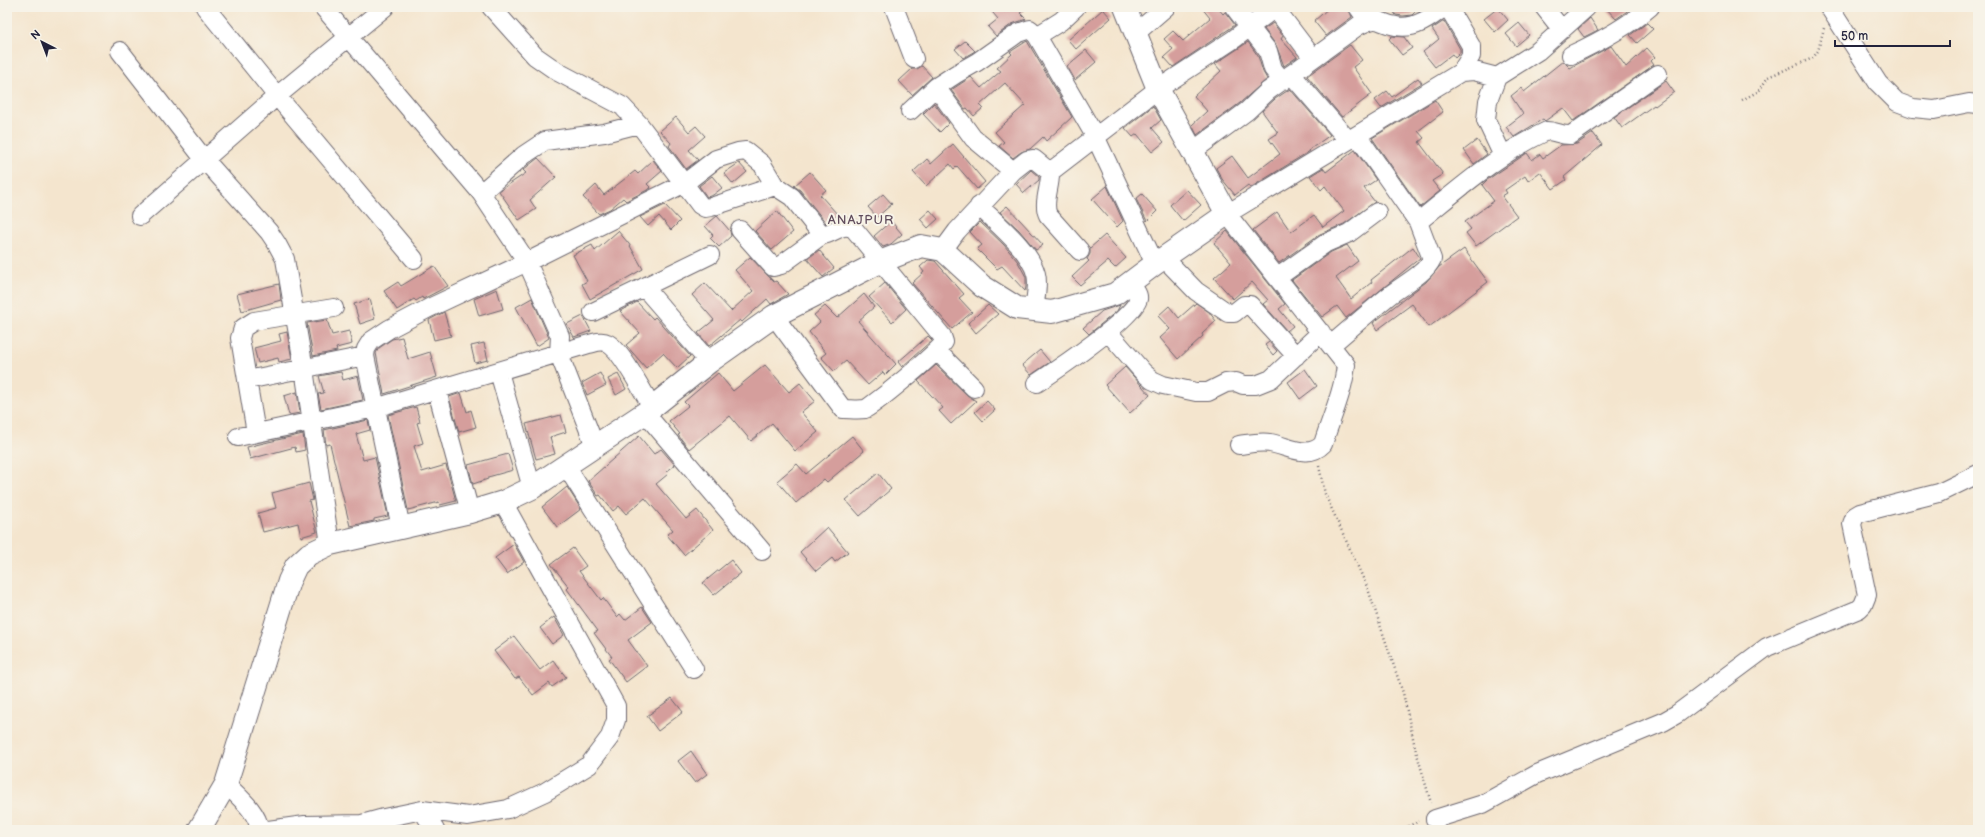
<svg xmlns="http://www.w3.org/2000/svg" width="1985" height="837" viewBox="0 0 1985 837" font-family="'Balsamiq Sans',sans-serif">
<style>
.building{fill:#d59e9c}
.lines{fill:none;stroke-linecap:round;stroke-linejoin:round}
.minor-casing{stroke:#6c666e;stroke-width:20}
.major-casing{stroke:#6c666e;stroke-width:24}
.path{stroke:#6c666e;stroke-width:2.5;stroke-dasharray:1 3;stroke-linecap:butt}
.minor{stroke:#fff;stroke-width:18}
.major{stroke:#fff;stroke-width:22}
.labels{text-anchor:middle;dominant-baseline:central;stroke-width:4;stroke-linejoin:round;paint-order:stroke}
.quarter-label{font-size:13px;letter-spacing:1px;fill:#614d5d;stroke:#f7f3e8}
</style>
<rect width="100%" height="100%" fill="#f7f3e8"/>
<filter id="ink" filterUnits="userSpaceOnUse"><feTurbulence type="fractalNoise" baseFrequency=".025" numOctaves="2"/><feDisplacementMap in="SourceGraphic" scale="8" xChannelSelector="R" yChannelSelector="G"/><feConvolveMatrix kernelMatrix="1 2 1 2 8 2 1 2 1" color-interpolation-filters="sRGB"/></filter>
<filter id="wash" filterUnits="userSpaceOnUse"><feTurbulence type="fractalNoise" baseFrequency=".012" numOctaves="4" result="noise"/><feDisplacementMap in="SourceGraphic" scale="16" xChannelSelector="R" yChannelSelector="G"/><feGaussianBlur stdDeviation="0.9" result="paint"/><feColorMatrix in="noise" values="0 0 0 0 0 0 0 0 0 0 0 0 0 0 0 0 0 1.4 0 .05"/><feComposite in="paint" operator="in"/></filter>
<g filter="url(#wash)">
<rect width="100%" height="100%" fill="#f4e5ce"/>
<g id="blocks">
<path class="building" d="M988,7H1028L1020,13L1026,19L1012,24L996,36L988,27L998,19Z
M1201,7H1217L1223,14L1225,12L1235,25L1173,67L1164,57L1173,49L1164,39L1173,31L1183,41L1210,18Z
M1330,7H1348L1352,17L1326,36L1314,21Z
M1389,7H1427L1419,12L1417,10L1412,15L1403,16L1396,15Z
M1605,7H1633L1616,19Z
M1498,8L1508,20L1495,32L1484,19Z
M1103,9L1111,18L1076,49L1068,40Z
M1590,18L1598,30L1584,37L1578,29Z
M1444,21L1460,49V53L1455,58L1452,54L1435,67L1423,52L1439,39L1432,29Z
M1273,23L1283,36L1281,39L1297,57L1284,66L1276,45L1264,29Z
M1519,23L1529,35L1516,46L1506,34Z
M1647,23L1653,29L1637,43L1630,35Z
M1392,36L1404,37L1412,48L1402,55L1389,39Z
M965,41L975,51L963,58L955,49Z
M1027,41L1072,117L1046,141L1043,137L1030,149L1021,152L1013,158L999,146L1004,142L995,132L1025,105L1005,83L980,105L983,108L974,116L967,108L965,109L951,90L971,77L981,88L1001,71L997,68L1012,54L1010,52Z
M1248,42L1258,56L1263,72L1267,79L1240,103L1197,135L1192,125L1207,111L1194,96L1221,71L1215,64Z
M1350,45L1362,60L1353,67L1372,94L1342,117L1307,76Z
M1611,46L1626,67L1647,48L1655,57L1651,61L1654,65L1573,121L1563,108L1545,121L1543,119L1514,137L1506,127L1523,114L1511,96L1521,88L1524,92L1563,61L1570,68Z
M1086,50L1096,62L1075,80L1067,66Z
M922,66L932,77L912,95L899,81L912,69H917Z
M1418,78L1422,83L1381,108L1375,100L1387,91L1392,97Z
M1666,81L1674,92L1655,106L1654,105L1622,128L1614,117Z
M1290,89L1330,135L1309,150L1310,151L1250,188L1248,185L1235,195L1222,179L1216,168L1232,156L1248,178L1280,154L1269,139L1278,133L1262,111L1275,99Z
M1435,100L1443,112L1418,131L1424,138L1419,142L1443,174L1432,181L1440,191L1420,207L1372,138Z
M934,103L949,123L940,132L923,114Z
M1153,106L1161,120L1152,128L1164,142L1152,152L1137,134L1133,137L1125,128Z
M676,117L689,132L696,126L705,136L689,150L698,160L686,169L669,146L671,143L660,131Z
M1593,133L1602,145L1564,177L1566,180L1553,189L1540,172L1528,181L1525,176L1505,190L1507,193L1502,196L1517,216L1476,246L1466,233L1471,229L1465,222L1494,201L1482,185L1487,180L1527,153L1532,160L1540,154L1543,158L1561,145L1577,144Z
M1477,140L1487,154L1474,164L1464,150Z
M953,144L985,182L977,189L957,166L954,169L950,164L926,186L913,172L927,159L931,164Z
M1355,150L1376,180L1364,188L1375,202L1344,224L1320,234L1279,263L1253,230L1277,212L1291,232L1314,215L1323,227L1344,211L1325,186L1321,190L1310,176L1323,168L1326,172Z
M538,158L556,177L530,200L536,209L519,220L499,191L526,173L523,170Z
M653,160L662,171L647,184L651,188L626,201L623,198L610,209L599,214L583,197L596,185L604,195L635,171L638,174Z
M739,163L747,172L733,184L724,173Z
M1031,170L1039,177V180L1024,193L1016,184Z
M810,172L826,190L820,195L838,215L826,223L800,190L794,186Z
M712,176L722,188L713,195L707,197L699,186Z
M1107,186L1123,221L1117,227L1092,199Z
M1187,190L1201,205L1183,221L1170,205Z
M883,194L892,204L877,217L868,207Z
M1142,194L1157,211L1147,221L1136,199Z
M665,205L680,221L671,230L659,216L648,226L640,217Z
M1007,206L1043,245L1036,250L1019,230L1000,212Z
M930,210L938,219L928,228L920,219Z
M777,211L793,232L772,250L755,231Z
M717,216L730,231L731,236L719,247L710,238L713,235L705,226Z
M891,221L902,234L891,244L883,247L874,236Z
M980,222L1004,245L1018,262L1026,277V287L1025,291L1002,266L997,269L977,249L982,245L970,232Z
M618,231L629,244L643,269L590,299L582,284L587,281L573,255L592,245L595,251Z
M1227,231L1285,304L1279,309L1293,326L1287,331L1263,304L1268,300L1252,282L1233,299L1214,278L1231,263L1214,243Z
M1105,235L1126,258L1115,268L1108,261L1080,285L1072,277L1089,261L1087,259L1090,254V248Z
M1347,245L1358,261L1336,278L1351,299L1372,282L1371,280L1413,247L1420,258L1346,318L1337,306L1322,317L1292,280L1331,252Z
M1464,249L1488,282L1429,327L1412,304L1377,330L1373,323L1426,282L1439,267Z
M819,250L834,268L823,277L807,259Z
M750,257L774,282L776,281L788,294L771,304L767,299L742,322L740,320L709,346L698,333L714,320L692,295L705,283L731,311L753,291L735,270Z
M928,260L935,261L964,294L959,298L972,312L952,329L912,283L924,272L920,267Z
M434,266L448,286L423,299L422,297L416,301L414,299L397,310L384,291L398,282L401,286Z
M885,283L906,309L892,322L869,297Z
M279,284L281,300L242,311L237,294Z
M497,289L503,309L479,316L474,299Z
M864,294L874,307L858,321L896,364L885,375L883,372L868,385L846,361L834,371L821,357L826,353L809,332L820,322L814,315L825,306L837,318Z
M532,298L549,338L537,346L516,307Z
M370,299L375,319L360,324L354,304Z
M637,302L653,319L655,317L690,356L677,368L663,353L646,368L626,345L640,333L620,311Z
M1196,303L1209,312L1216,321L1202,334L1203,336L1178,359L1160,338L1170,329L1158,316L1169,306L1179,318Z
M988,305L998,314L976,333L968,323Z
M1120,305L1117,311L1089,334L1083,328L1102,311Z
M444,312L451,336L434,340L429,320Z
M583,316L591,331L574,337L567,324Z
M327,320L332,335L349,331L352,344L336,348L337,351L313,356L307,323Z
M287,332L292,359L279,362L278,358L258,363L254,348L281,341L279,334Z
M928,336L932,340L902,367L898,362Z
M402,337L408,359L430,352L437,377L384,394L376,353L379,348L392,339Z
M1269,342L1277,351L1273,355L1265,345Z
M484,343L488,360L475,363L471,346Z
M1040,350L1050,362L1031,375L1022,365Z
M765,365L789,392L800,383L815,401L801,412L818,432L795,451L772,423L751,441L730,416L689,449L678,435L680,434L669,421L688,406L684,402L718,373L733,391Z
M936,365L967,395L976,401L951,424L939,411L943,408L918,381Z
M1125,367L1150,395L1130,413L1105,385Z
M1305,369L1317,386L1300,399L1288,382Z
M341,372L343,380L358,376L363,400L321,409L318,394L324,393L319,376Z
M600,373L606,385L587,395L582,383Z
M618,374L626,389L616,395L608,379Z
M297,392L300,413L289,415L284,396Z
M461,393L467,412L471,410L476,427L459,432L449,397Z
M987,401L995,410L983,421L975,412Z
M416,407L420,422L417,423L423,443L414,446L422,472L446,465L456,501L440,505L439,502L408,510L388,415Z
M561,415L566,432L550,437L555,454L536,459L526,424Z
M368,420L370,430L356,434L363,460L375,457L388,516L374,519V521L350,526L330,444L326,445L324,430Z
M303,434L305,450L296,452L295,447L250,459L247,447Z
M639,436L654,454L661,449L675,465L666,472L668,474L656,484L686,519L697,510L713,530L684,555L667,535L673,530L645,498L626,514L619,506L613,511L600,495L598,496L588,481Z
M852,436L864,451L827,482L824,479L796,503L777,481L797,464L806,474Z
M508,454L513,470L488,477V479L473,484L468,465Z
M878,473L891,489L860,516L846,500Z
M309,483L313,500L309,501L317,532L301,537L298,523L263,532L258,513L276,508L272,493Z
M567,487L581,509L557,527L542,507Z
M827,527L848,552L835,562L832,558L816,571L800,552Z
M514,544L524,562L507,574L495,558Z
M573,548L586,566L579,571L601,600L603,598L617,617L620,614L625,620L642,607L652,622L628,640L647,666L626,682L609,659L612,657L594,633L598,631L567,589L569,587L551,564Z
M731,560L741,573L714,595L703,583Z
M554,617L564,635L552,644L540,628Z
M514,636L540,670L553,660L566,677L552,687L549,683L533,695L519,677L515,679L494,651Z
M672,698L683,712L658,731L647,716Z
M691,751L707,774L695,783L678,761Z"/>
</g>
</g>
<g filter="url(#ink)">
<use href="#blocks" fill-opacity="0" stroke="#6c666e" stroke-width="1"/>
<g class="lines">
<defs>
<path id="minor" d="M205,7L277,96L414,259
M323,7L481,193L527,262L555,325L560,336L559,354L595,446
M491,7L535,56L558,72L622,106L639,124L700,205L705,208L711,207L775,186L792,197L822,235C834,234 841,222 854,229L942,336L944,342C942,349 872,407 865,409C858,410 850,409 843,409L774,316
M894,7L914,59
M1234,7L1268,51L1273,69L1283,81
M1358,7L1368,21
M1544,7L1562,30
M1829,7L1878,83L1897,102L1913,108L1934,110L1969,103L1978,104
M1275,8L1313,58
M1136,33L1166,7
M1037,36L1061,21L1076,7
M120,51L204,159L269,232L277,244L285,259L304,369L330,544
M1571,55C1599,42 1627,27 1650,7
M1461,72L1474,71L1497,77
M1291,74L1348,140
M936,87L973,138L1013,171L1027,160L1034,159L1050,172
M910,111L936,87L956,74L977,62L1018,33L1030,29L1037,36L1095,136L1155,264
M1193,151L1247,111L1268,91L1358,26C1381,14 1376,23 1396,26C1414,30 1431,18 1444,7
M1503,156L1486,120L1488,101L1497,77L1538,51L1587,7
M481,193L524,155L545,141L604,133L639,124
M979,206C996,223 1030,250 1036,274C1039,285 1035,299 1034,310
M140,216L277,96L385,7
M1418,222C1459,189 1499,153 1547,131C1556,131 1562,136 1571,135L1658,74
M740,230L773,267L781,265L822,235
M943,250L957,231L1013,171
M1080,251L1048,215C1042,203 1051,186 1050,172L1158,89L1234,39L1276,7
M1164,258L1196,291L1228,313H1234L1244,305H1250L1296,356
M1278,277L1326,243L1349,233L1377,212
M644,287L709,362
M593,312L710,255
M1108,332L1143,372L1152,380L1163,385L1196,392H1208L1226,383L1236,382L1243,385H1256L1271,379L1321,332
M1331,345C1351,328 1370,311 1390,295C1404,284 1425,274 1432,259L1418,222L1357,135
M937,351L974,388
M365,356L401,528
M499,372L532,488
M247,380L365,356L366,349L371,341L389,329L429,308L527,262L685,183L716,159L738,152L746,151L762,164L775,186
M1037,383C1055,371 1136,317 1138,299C1139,293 1133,288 1129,284
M437,391L470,512
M645,413L762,551
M256,433L240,338L243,328L254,321L334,308
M238,437L375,408L589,344C594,343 602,340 607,343C620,348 644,394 652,407
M1239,445C1248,444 1260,441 1270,443C1288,446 1308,460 1323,444C1331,418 1343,393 1346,365L1227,214L1461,72L1471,56V46L1448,7
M566,466L694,669
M226,784C239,797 257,811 260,830
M422,810L468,816L508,809L545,792L589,765L610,737L616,720V706L503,502
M1435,819L1483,804L1537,774L1663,722L1677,714L1767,647L1859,609L1863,605L1867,595L1852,524L1855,516L1860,513L1939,493L1978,474
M268,830L305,825L362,824L384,818L422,810L435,830"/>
<path id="major" d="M199,830L226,784L289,581L296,566L309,554L330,544L470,512L503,502L532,488L645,413L709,362L774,316L880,262L921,246L943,250L982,286L1017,308L1052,312L1115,294L1155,264L1227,214L1158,89L1125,7"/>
</defs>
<use href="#minor" class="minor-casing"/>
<use href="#major" class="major-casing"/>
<path class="path" d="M1742,100L1759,91L1768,77L1813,58L1818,51L1824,28
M1319,466L1325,494L1368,589L1403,693L1415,747L1431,803
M1401,830L1419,821"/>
<use href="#minor" class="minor"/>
<use href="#major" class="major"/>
</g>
</g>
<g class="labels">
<g class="quarter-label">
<text x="861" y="220">ANAJPUR</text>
</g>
</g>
<rect width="1985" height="837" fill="none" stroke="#f7f3e8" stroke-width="24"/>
<g transform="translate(42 42) rotate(318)" stroke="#f7f3e8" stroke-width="3" paint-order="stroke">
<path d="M0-3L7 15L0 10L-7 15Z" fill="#22223b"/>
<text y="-6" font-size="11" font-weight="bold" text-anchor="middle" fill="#22223b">N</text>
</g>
<path d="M1835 40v6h115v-6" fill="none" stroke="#22223b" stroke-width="2"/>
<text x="1841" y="40" font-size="12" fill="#22223b" stroke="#f7f3e8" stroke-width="3" paint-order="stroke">50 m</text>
</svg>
